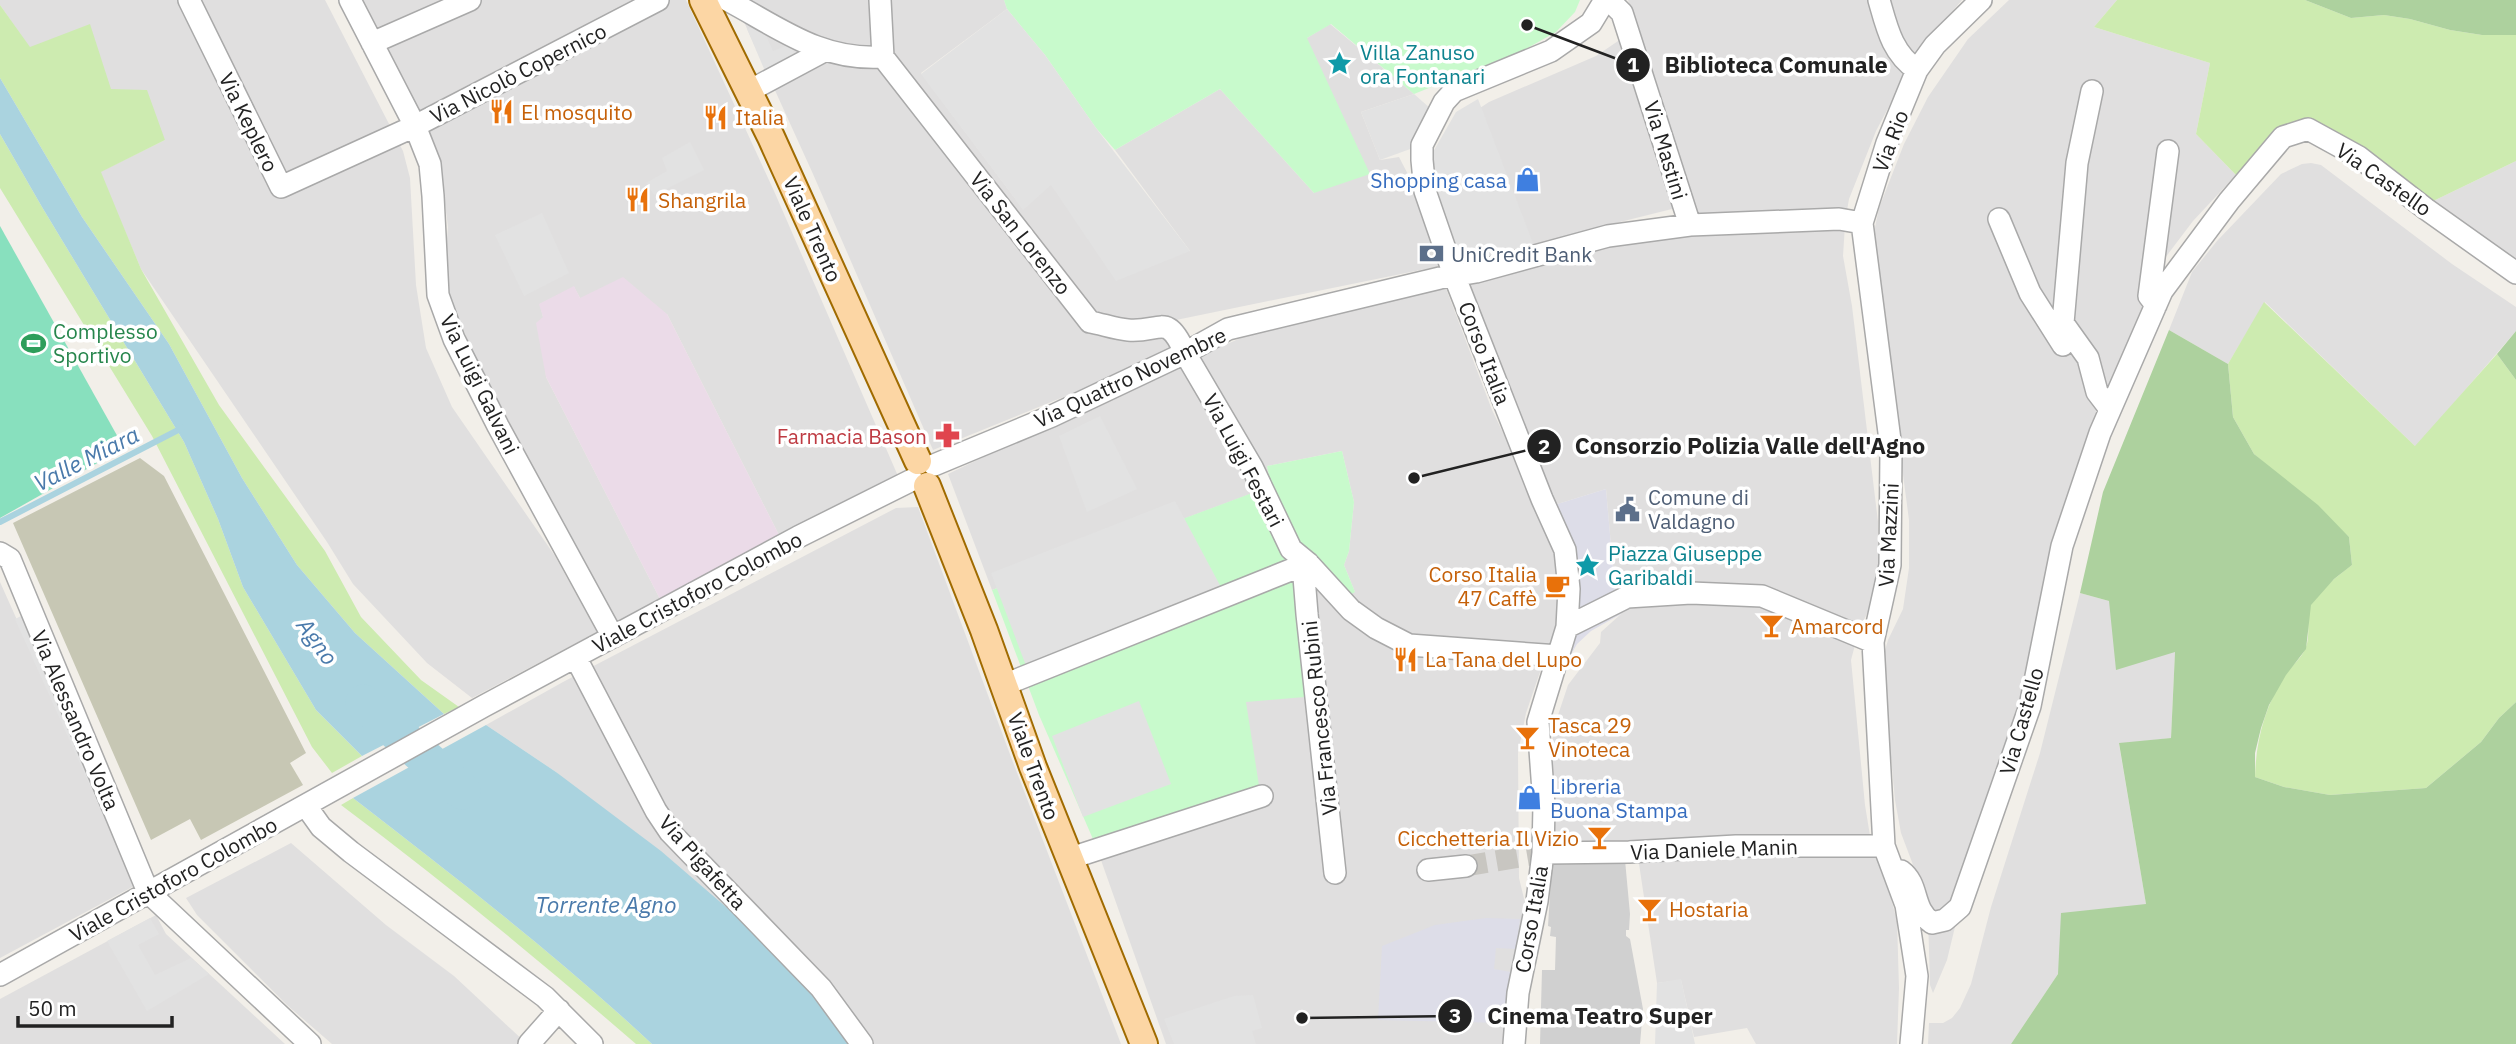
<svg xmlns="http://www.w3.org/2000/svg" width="2516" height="1044" viewBox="0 0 2516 1044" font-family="'IBM Plex Sans',sans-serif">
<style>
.residential{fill:#e0dfdf}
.industrial{fill:#ebdbe8}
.religious{fill:#d0d0d0}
.construction{fill:#c7c7b4}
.grass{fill:#cdebb0}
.forest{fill:#add19e}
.park{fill:#c8facc}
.pitch{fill:#88e0be}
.parking{fill:#e2e2e2}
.plaza{fill:#dddde8}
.water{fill:#aad3df}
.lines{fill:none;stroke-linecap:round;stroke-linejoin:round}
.stream{stroke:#aad3df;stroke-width:6}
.river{stroke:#aad3df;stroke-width:37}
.minor-tunnel{stroke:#c8c6c1;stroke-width:21;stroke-dasharray:21 10;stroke-linecap:butt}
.minor-casing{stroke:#a9a9a9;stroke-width:24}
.major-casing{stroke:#a06b00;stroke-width:30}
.minor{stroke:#fff;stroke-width:21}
.major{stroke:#fcd6a4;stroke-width:26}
.labels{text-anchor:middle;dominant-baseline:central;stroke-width:7;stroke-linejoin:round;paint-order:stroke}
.culture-label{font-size:21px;fill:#0d838f;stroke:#fff;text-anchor:start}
.street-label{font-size:21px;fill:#222;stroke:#fff}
.food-label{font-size:21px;fill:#c56008;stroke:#fff;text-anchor:start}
.shop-label{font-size:21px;fill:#366cbe;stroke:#fff;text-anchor:end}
.service-label{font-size:21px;fill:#4e5e75;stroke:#fff;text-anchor:start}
.leisure-label{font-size:21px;fill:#27864d;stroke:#fff;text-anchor:start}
.health-label{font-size:21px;fill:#be3a42;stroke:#fff;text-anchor:end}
.water-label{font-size:23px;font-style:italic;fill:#4a7aab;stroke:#fff}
.leader{fill:none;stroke:#222;stroke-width:2.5}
.callout-dot{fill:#222;stroke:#fff;stroke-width:2.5}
.mark-label{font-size:21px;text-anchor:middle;font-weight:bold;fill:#fff}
.callout-label{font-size:23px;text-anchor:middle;font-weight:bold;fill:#222;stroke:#fff;stroke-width:7;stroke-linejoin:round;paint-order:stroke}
</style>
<rect width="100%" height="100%" fill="#f2efe9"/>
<path class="residential" d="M0,0H325L403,151L410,178L416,285L426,348L452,407L555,556L597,632L472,698L427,663L353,584L327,542L141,269L100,172L165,140L111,89L30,48L0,5Z
M360,0H686L774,191L898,476L779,535L667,314L580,298L574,287L540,304L543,317L546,377L661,601L617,624L475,358L447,290L448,277L445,259L448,227L441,173L430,134Z
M734,0H1004L1007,9L921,73L1023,209L1051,184L1190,251L1115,150L1220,89L1314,193L1307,38L1330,24L1414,94L1361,112L1380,160L1399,157L1414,186L1445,265L1176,320L1179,350L933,450L813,174Z
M1628,0H1962L1944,21L1902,82L1876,131L1849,199L1846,216L1701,229Z
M2009,0H2117L2094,27L2210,63L2196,134L2236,175L2193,221L2165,258L2074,484L2010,744L1962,898L1947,960L1933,993L1930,985L1928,916L1918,878L1901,833L1895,800L1882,661L1888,640L1903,609L1909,568V520L1874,254V232L1879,208L1904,144L1928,97L1968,39Z
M1624,37L1676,208L1576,233L1542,247L1461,263L1462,120L1489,102L1596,56Z
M2516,161V270L2425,205Z
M2311,163L2321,165L2452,264L2516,307V331L2416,447L2265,302L2228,364L2169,330L2192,272L2217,241L2281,174L2302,164Z
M1845,225L1843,256L1852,306L1878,522V565L1873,601L1859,630L1851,660L1865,805L1871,842L1888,887L1897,921L1899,988L1897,1044H1756L1747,1028L1694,1037L1681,980L1657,983L1636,844L1551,847L1549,757L1556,721L1568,685L1600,643L1601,632L1621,614L1616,602L1606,489L1551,506L1464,281L1656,234Z
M1444,283L1492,410L1525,478L1565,578L1557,646L1540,672L1526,713L1518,753L1519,878L1528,915L1506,1044H1166L1096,846L1246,701L1314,581L1355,592L1344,565L1349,551L1354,502L1342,451L1267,466L1272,486L992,590L948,474L1168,369L1241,338Z
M918,507L1011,757L1121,1044H851L556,772L486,725L563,682L896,508Z
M0,582L136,885L0,958Z
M2080,593L2109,601L2175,652L2171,738L2119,744L2146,904L2058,974L2011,1044H1928L1929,1023H1943L1952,1018L1960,1008L1971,984L1991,907L2040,753Z
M291,843L386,925L454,976L527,1044H332L287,1005L197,915L186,898Z
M156,915L166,934L285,1044H0V999Z"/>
<path class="industrial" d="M623,277L667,314L779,535L661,601L546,377L536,323L543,317L539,304L574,286L580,298Z"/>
<path class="religious" d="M1625,860L1630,914L1629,930H1626V936L1630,939L1643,1009L1640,1044H1540L1542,970H1555L1556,937L1550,936L1551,927L1548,926L1552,862Z"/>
<path class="construction" d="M140,458L164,476L306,753L290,763L303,785L201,840L190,819L151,840L13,523Z"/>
<path class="grass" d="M2117,0H2305L2351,18L2384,15L2410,19L2450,30L2482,35H2516V161L2425,205L2311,132L2261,149L2236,175L2196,134L2210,63L2094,27Z
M0,5L30,47L90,24L111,89L147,90L165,140L101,172L141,269L219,405L325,551L361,617L421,680L459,707L444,714L355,633L297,565L242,478L169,344L82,217L0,78Z
M0,134L42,207L184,442L218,519L243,587L316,710L362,756L332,773L312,747L152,436L0,188Z
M2264,302L2415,446L2497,354L2516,380V702L2499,718L2481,742L2426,788L2330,795L2284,787L2255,777C2256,740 2265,706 2285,675C2291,666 2301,659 2305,649C2311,637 2306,620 2310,607C2315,593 2340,574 2352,565L2349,537L2254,454L2233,417L2228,364Z
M353,798C455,877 558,956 652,1044H636C540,961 443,881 341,805Z"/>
<path class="forest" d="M2305,0H2516V35H2482L2450,30L2410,19L2384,15L2351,18Z
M2169,330L2228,364L2233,417L2254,454L2318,505L2349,537L2352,565L2334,579L2311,605L2306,649L2286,675L2269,705L2261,728L2255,753V777L2284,787L2330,795L2426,788L2481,742L2499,718L2516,702V1044H2011L2058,974L2061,913L2146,904L2119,743L2171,738L2175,652L2116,670L2109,601L2080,593L2103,492Z
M2516,331V380L2497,354Z"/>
<path class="park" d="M1004,0H1580L1575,12L1556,32L1524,50L1414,94L1331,24L1307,38L1370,174L1314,193L1220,89L1115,150L1096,128L1045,55L1007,9Z
M1342,451L1354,502L1349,551L1344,565L1355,592L1339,601L1314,581L1316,696L1246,702L1260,792L1096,846L1039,715L992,590L1271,486L1267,466Z"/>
<path class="pitch" d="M0,226L124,448L0,518Z"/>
<path class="parking" d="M1007,9L1045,55L1096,128L1190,251L1116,281L1051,185L1023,210L1010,192L921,74Z
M761,24L773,51L791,44L795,58L765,71L747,29Z
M1414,94L1431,109L1413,148L1380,160L1361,112Z
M1478,99L1537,254L1461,268L1443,217L1435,175L1433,152L1456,112Z
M690,142L704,170L654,195L646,183L667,171L662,158Z
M542,213L569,273L524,296L495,235Z
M1100,416L1137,489L1087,512L1059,436Z
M1175,501L1223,591L1028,671L991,573Z
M27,613L119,822L108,826L15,619Z
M1139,701L1171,784L1083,817L1052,736Z
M150,918L159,934L138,945L155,975L191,958L209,974L147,1011L107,941Z
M1681,979L1695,1044H1655L1657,983Z
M1253,995L1262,1028L1252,1031L1256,1044H1174L1164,1019L1234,996Z"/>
<path class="plaza" d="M1606,489L1616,602L1621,614L1591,631L1577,644L1569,658L1556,647L1568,633L1551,506Z
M1486,918L1520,919L1516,949L1496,948L1494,969L1511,972L1505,1023L1378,1020L1382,946L1435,925Z"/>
<path class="water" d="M0,78L82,217L169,344L242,478L297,565L355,633L444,714L362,756L316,710L243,587L218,519L184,442L42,207L0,134Z
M486,725L556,772L661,851L777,951L851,1044H652C558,956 455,877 353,798Z"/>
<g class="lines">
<path class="stream" d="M0,522L182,428"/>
<path class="river" d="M364,703L462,791"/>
<path class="minor-tunnel" d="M1466,866L1543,853"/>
<defs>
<path id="minor" d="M189,0L281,187L415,126L658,0
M350,0L415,126L430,164L433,196L438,295L454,339L498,426L613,637
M727,0C780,28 820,61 883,57
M880,0L883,57
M1609,0L1622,13L1690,225
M1879,0C1887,28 1892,53 1917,70
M372,43L470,0
M883,57L1090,322C1102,324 1115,329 1128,330C1160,333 1167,311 1185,353L1252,467L1291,549L1308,563L1351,610L1376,628L1409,645L1559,656
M749,91L824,51
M2092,91L2077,163L2063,323L2088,358L2097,392L2110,409
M1999,219L2030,293L2063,345
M2156,305L2149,296L2168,151
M934,465L1052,416L1185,353L1228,329L1440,278L1476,272L1608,236L1690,225L1839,219L1862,223
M0,553L10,559L148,892L310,1044
M1308,563L1304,577L1307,614L1335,873
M1567,627L1627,597L1691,593L1762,596L1873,642
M576,658L656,811L670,832L821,988L862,1044
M1004,685L1308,563
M306,806L321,827L351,852L545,997L592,1044
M1543,853L1629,852L1736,846H1884
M1071,858L1262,796
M1428,870L1466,866
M1894,872L1901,871C1920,885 1911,908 1932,923L1945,920L1960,907L2030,706L2062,546L2100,433L2162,291L2229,201L2283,137L2308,129L2359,157L2426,209L2516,273
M0,975L484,706L798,537L912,480
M529,1044L559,1010
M1514,1044L1518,993L1537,901L1543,853L1544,805L1538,722L1567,627L1569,589L1565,550L1542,499L1454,275L1425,191L1422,160V145L1444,102L1454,91L1551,51L1591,23L1605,0
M1911,1044L1917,976L1906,905L1884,846L1873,642L1890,565L1891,448L1862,223L1887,143L1917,70L1935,45L1981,0"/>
<path id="major" d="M703,0L771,137L918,461
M927,486L984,630L1033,767L1144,1044"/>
</defs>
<use href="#minor" class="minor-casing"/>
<use href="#major" class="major-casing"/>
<use href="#minor" class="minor"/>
<use href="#major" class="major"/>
</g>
<defs>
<symbol id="sight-bare" viewBox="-9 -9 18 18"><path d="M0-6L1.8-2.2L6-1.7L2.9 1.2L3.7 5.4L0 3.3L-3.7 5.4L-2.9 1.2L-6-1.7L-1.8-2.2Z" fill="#0f9aa8" stroke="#fff" stroke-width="2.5" paint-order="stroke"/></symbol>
<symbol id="restaurant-bare" viewBox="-9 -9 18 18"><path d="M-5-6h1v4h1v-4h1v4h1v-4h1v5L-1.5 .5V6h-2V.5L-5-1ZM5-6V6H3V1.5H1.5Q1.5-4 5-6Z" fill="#e8710a" stroke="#fff" stroke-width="2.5" paint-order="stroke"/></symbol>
<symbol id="shop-bare" viewBox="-9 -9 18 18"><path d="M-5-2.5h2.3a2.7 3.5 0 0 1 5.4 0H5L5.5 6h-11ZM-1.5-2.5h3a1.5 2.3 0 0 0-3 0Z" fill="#3f7fe0" stroke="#fff" stroke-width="2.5" paint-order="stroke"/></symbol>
<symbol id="bank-bare" viewBox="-9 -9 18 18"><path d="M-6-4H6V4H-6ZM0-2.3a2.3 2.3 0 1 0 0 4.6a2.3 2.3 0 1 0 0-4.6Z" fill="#5c6f8a" stroke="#fff" stroke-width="2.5" paint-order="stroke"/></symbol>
<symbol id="stadium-bare" viewBox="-9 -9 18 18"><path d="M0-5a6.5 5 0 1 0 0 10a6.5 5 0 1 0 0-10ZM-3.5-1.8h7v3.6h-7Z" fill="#2e9e5b" stroke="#fff" stroke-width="2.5" paint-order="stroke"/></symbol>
<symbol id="pharmacy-bare" viewBox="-9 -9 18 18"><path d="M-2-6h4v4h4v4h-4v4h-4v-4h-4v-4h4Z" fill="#e0444e" stroke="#fff" stroke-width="2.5" paint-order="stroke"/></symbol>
<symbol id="civic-bare" viewBox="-9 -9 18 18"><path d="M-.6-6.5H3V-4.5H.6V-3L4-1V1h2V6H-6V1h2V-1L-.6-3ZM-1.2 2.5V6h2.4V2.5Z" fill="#5c6f8a" stroke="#fff" stroke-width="2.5" paint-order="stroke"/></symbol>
<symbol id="cafe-bare" viewBox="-9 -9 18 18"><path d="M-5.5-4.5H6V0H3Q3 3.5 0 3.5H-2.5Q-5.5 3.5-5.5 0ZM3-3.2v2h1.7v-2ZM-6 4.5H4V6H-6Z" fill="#e8710a" stroke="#fff" stroke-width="2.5" paint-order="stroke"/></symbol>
<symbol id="bar-bare" viewBox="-9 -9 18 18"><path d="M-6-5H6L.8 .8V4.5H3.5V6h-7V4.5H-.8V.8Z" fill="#e8710a" stroke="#fff" stroke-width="2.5" paint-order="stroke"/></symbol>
</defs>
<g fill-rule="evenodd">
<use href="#sight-bare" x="1322" y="46" width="35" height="35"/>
<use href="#restaurant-bare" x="484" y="94" width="35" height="35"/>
<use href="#restaurant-bare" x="698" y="100" width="35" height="35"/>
<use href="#shop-bare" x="1510" y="162" width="35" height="35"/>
<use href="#restaurant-bare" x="620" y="182" width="35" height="35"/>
<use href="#bank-bare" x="1414" y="236" width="35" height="35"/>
<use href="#stadium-bare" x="16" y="326" width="35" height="35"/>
<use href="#pharmacy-bare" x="930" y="418" width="35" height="35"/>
<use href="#civic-bare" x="1610" y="492" width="35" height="35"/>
<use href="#sight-bare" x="1570" y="548" width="35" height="35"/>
<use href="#cafe-bare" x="1540" y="568" width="35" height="35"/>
<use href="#bar-bare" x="1754" y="608" width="35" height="35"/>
<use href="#restaurant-bare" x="1388" y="642" width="35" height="35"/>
<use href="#bar-bare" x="1510" y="720" width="35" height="35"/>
<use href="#shop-bare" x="1512" y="780" width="35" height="35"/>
<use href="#bar-bare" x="1582" y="820" width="35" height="35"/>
<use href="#bar-bare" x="1632" y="892" width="35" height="35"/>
</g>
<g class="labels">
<g class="culture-label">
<text x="1360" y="52">Villa Zanuso<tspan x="1360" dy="24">ora Fontanari</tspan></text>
<text x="1608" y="553">Piazza Giuseppe<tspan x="1608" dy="24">Garibaldi</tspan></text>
</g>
<g class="street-label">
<text transform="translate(518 73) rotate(-27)">Via Nicolò Copernico</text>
<text transform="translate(249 122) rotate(64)">Via Keplero</text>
<text transform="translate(1890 141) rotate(-69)">Via Rio</text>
<text transform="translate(1666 150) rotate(73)">Via Mastini</text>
<text transform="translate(2384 179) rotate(35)">Via Castello</text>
<text transform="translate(813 229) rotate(66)">Viale Trento</text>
<text transform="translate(1021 233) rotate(52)">Via San Lorenzo</text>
<text transform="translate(1485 353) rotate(69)">Corso Italia</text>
<text transform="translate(1130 377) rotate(-25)">Via Quattro Novembre</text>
<text transform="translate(480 384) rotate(64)">Via Luigi Galvani</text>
<text transform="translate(1244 460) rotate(62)">Via Luigi Festari</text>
<text transform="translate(1888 535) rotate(-87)">Via Mazzini</text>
<text transform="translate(697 592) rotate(-28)">Viale Cristoforo Colombo</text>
<text transform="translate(1319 718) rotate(-96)">Via Francesco Rubini</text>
<text transform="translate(76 720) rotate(67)">Via Alessandro Volta</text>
<text transform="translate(2021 721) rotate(-74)">Via Castello</text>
<text transform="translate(1034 766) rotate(70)">Viale Trento</text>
<text transform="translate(1714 849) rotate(-2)">Via Daniele Manin</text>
<text transform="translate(703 862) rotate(48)">Via Pigafetta</text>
<text transform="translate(173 879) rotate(-29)">Viale Cristoforo Colombo</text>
<text transform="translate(1531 919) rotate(-80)">Corso Italia</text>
</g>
<g class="food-label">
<text x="521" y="112">El mosquito</text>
<text x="735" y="117">Italia</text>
<text x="658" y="200">Shangrila</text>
<text x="1537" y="574" text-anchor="end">Corso Italia<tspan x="1537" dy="24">47 Caffè</tspan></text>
<text x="1791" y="626">Amarcord</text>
<text x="1425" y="659">La Tana del Lupo</text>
<text x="1548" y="725">Tasca 29<tspan x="1548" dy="24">Vinoteca</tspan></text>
<text x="1579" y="838" text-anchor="end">Cicchetteria Il Vizio</text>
<text x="1669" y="909">Hostaria</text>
</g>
<g class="shop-label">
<text x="1507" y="180">Shopping casa</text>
<text x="1550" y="786" text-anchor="start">Libreria<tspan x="1550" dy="24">Buona Stampa</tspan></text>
</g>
<g class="service-label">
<text x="1451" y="254">UniCredit Bank</text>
<text x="1648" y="497">Comune di<tspan x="1648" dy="24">Valdagno</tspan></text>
</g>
<g class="leisure-label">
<text x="53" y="331">Complesso<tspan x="53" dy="24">Sportivo</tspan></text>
</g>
<g class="health-label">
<text x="927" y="436">Farmacia Bason</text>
</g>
<g class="water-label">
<text transform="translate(86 458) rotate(-27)">Valle Miara</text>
<text transform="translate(318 641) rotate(54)">Agno</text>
<text x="606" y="904">Torrente Agno</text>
</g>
</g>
<path class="leader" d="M1527 25L1633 65M1414 478L1544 446M1302 1018L1455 1016"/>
<g class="callout-dot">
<circle cx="1527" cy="25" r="7"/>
<circle cx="1414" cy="478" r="7"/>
<circle cx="1302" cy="1018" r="7"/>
<circle cx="1633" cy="65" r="18"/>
<circle cx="1544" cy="446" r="18"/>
<circle cx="1455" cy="1016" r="18"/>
</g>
<g class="mark-label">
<text x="1633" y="72">1</text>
<text x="1544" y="454">2</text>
<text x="1455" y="1023">3</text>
</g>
<g class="callout-label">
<text x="1776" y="73">Biblioteca Comunale</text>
<text x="1750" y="454">Consorzio Polizia Valle dell'Agno</text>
<text x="1600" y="1024">Cinema Teatro Super</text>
</g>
<path d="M18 1016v10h154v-10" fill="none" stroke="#222222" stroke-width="3.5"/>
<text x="28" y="1016" font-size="21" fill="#222222" stroke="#ffffff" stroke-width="5" paint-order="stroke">50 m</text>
</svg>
